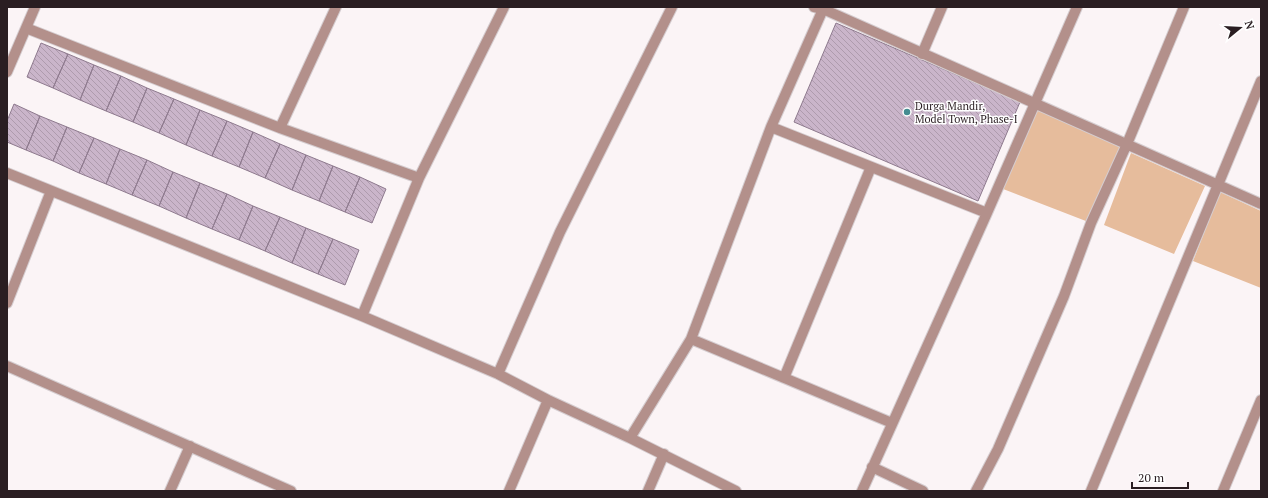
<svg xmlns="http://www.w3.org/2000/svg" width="1268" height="498" viewBox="0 0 1268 498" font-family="'PT Serif',serif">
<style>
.green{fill:#e6bc9c}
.building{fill:url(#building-back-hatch);stroke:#8e7a8e}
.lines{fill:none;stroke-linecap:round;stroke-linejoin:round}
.street-casing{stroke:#d5cdd0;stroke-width:12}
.street{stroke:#b3908b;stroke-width:10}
.poi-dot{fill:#458c91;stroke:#fff;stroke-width:1.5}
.labels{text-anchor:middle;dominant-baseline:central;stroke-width:3;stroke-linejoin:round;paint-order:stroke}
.poi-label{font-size:11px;fill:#2a1e22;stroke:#fff;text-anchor:start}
</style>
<defs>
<pattern id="building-back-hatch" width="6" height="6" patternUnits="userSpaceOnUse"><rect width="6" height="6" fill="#cab5ca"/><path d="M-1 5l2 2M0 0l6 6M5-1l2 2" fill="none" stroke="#ae9bad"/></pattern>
</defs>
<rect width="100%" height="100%" fill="#fbf4f6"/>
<path class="green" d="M1031,102L1127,144L1091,223L998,187Z
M1131,153L1205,186L1174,254L1104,225Z
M1220,192L1261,211V288L1193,261Z"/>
<path class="building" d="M836,23L1020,102L978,201L794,122Z
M41,43L68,54L53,88L27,77Z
M68,54L94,65L80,100L53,88Z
M94,65L121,76L106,111L80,100Z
M121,76L147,88L133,122L106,111Z
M147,88L174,99L159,133L133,122Z
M174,99L200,110L186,145L159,133Z
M14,104L40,116L26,150L7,142V121Z
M200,110L227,121L212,156L186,145Z
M40,116L67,127L53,161L26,150Z
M227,121L253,132L239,167L212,156Z
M67,127L94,138L79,173L53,161Z
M253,132L280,144L265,178L239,167Z
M94,138L120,149L106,184L79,173Z
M280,144L306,155L292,190L265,178Z
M120,149L147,160L132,195L106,184Z
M306,155L333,166L319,201L292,190Z
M147,160L173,172L159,206L132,195Z
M333,166L360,177L345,212L319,201Z
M173,172L200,183L186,218L159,206Z
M360,177L386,189L372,223L345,212Z
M200,183L227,194L212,229L186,218Z
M227,194L253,206L239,240L212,229Z
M253,206L280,217L265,251L239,240Z
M280,217L306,228L292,263L265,251Z
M306,228L333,239L318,274L292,263Z
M333,239L359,250L345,285L318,274Z"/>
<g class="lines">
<defs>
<path id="street" d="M814,7L823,9L1261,204
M26,28L280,128L419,178
M922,54L942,7
M7,72L35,7
M771,127L987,213
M280,128L336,7
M7,173L362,316L498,374L548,400L630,438L736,491
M7,303L51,191
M362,316L419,178L504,7
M691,339L892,423
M7,366L291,491
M498,374L560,232L672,7
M784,378L871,167
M630,438L691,339L771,127L824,7
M872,467L923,491
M170,491L190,446
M509,491L548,400
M648,491L664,454
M862,491L987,213L1077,7
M976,491L998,449L1064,296L1091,223L1127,144L1184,7
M1091,491L1261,81
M1223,491L1261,400"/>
</defs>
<use href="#street" class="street-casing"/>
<use href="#street" class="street"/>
</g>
<circle class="poi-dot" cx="907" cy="112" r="4"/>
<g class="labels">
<g class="poi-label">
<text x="915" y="106">Durga Mandir,<tspan x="915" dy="13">Model Town, Phase-I</tspan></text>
</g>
</g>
<rect width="1268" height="498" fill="none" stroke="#2a1e22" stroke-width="16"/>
<g transform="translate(1240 28) rotate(72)" stroke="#ffffff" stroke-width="3" paint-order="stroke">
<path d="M0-3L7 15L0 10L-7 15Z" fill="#2a1e22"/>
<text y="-6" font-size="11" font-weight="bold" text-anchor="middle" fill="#2a1e22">N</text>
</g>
<path d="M1132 482v6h56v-6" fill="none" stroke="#2a1e22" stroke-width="2"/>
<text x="1138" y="482" font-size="12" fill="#2a1e22" stroke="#ffffff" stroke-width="3" paint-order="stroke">20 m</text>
</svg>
